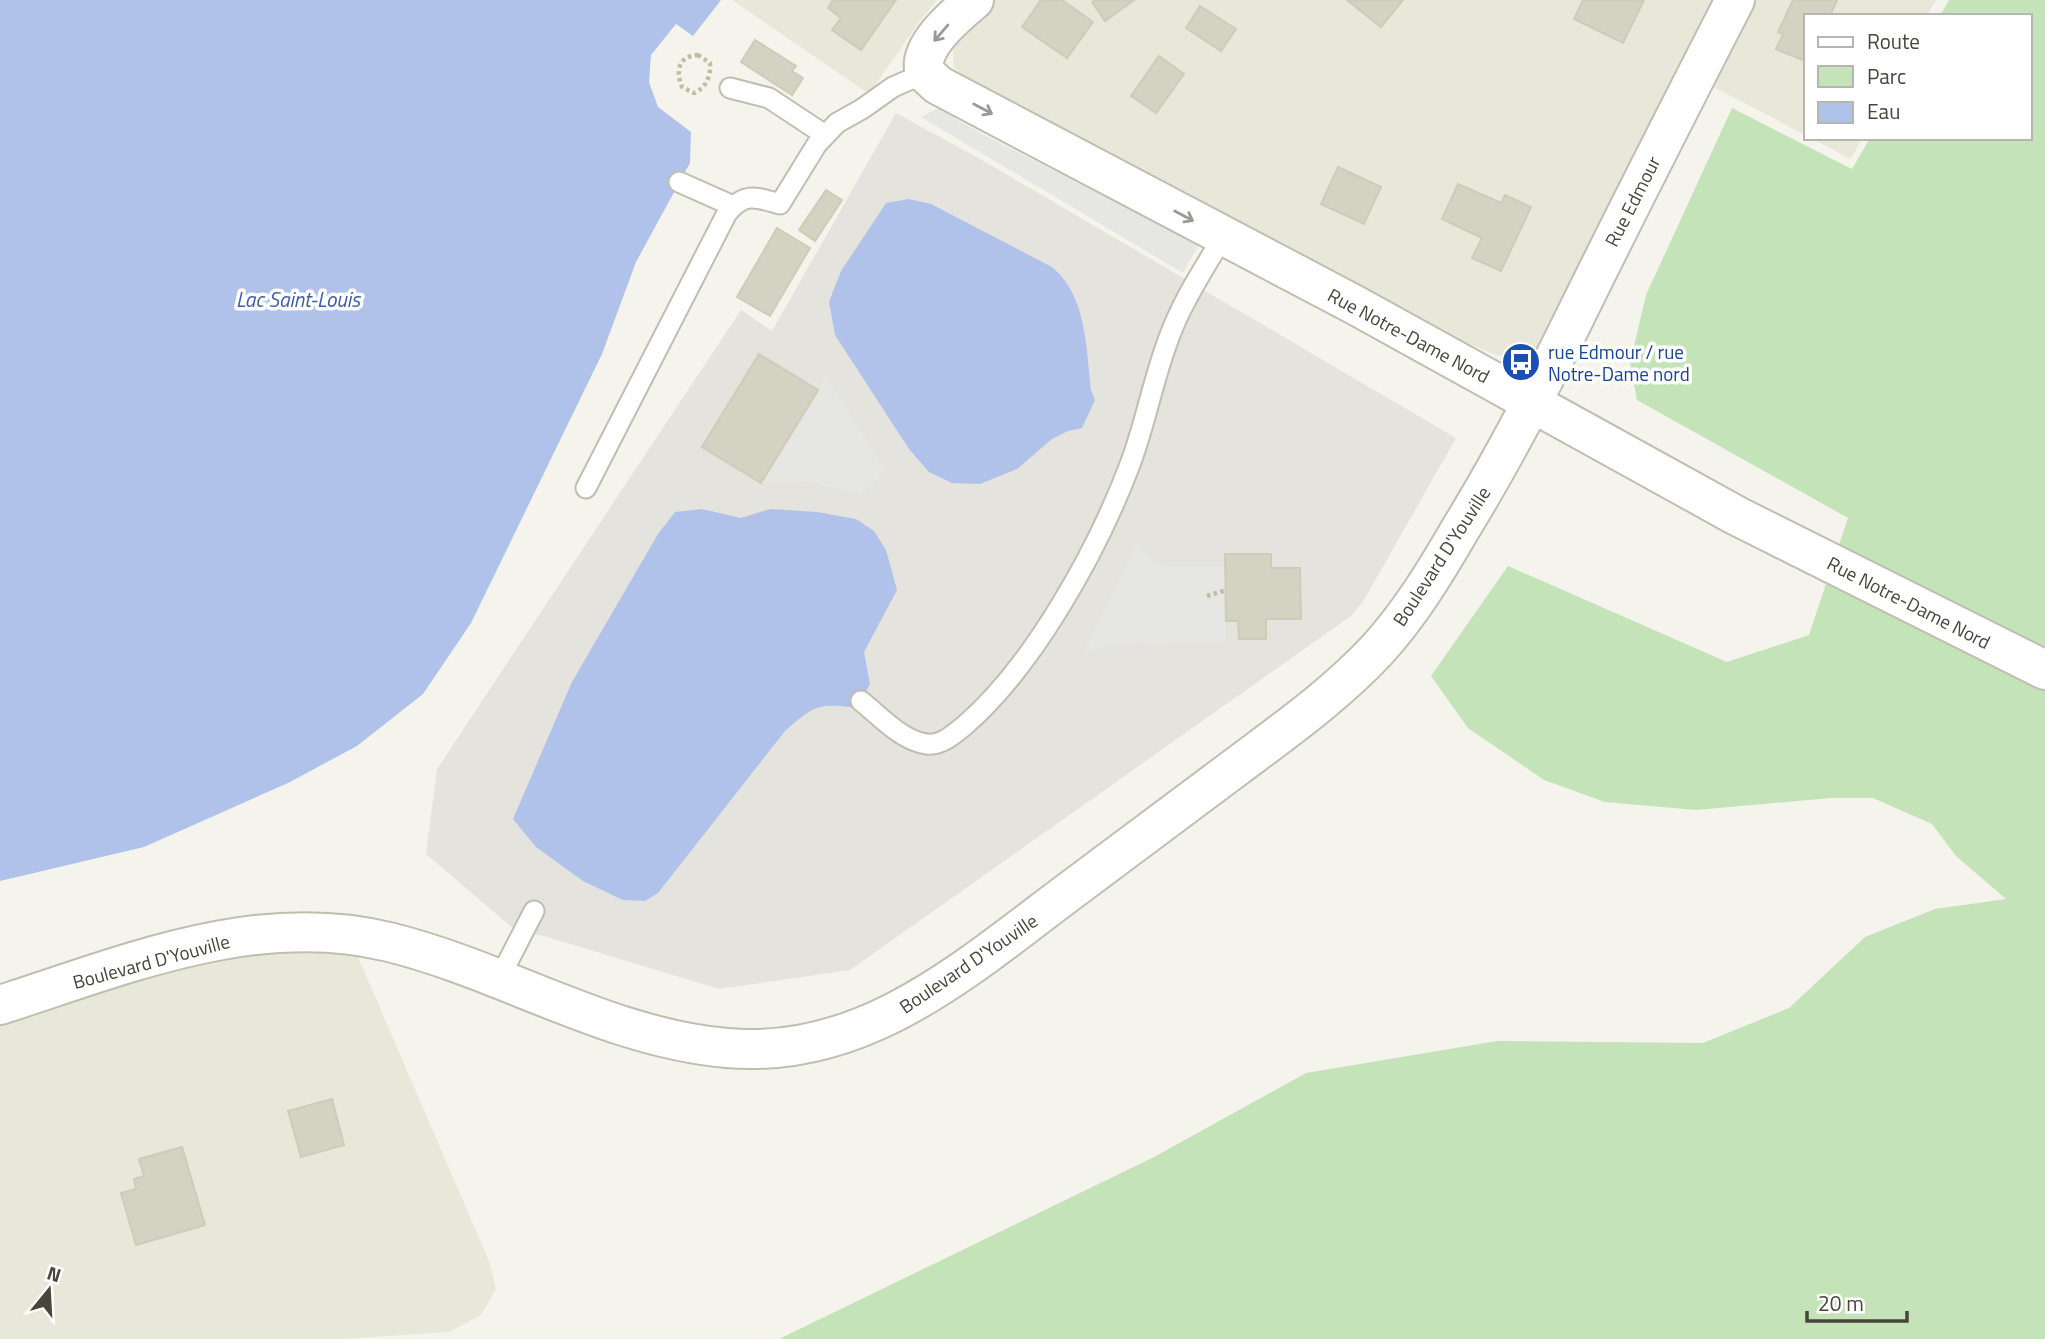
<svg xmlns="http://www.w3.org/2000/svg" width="2045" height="1339" viewBox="0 0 2045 1339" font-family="'Titillium Web',sans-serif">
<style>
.residential{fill:#e7e7da}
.industrial{fill:#e4e3dd}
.green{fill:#c5e3b9}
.parking{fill:#e6e6e2}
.water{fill:#b0c2e9}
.building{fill:#d4d2c2;stroke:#ceccb6;stroke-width:2}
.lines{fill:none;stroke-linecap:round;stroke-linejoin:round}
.lane-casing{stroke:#bfbeaf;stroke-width:23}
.street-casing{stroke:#bfbeaf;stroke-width:42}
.path{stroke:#bfbda2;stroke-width:4.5;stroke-dasharray:3.5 3.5;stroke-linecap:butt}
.lane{stroke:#fff;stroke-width:19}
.street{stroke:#fff;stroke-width:38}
.oneway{stroke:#9a9993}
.labels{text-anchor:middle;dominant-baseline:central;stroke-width:7;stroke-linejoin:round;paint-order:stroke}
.street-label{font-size:19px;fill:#48463a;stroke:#fff}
.transit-label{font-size:19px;fill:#164399;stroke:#fff;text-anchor:start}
.water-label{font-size:21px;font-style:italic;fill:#3e5ea8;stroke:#fff}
</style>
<rect width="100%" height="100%" fill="#f4f4ec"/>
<path class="residential" d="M732,0H937L919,22L869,94Z
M994,0H1714L1542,344L1535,351L1522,356H1499L1469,344L968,81L954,67L953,48L959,32Z
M1753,0H1936L1927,16H1805V135L1710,85Z
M1811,138H1862L1851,159Z
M296,949L358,957L489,1261L496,1289L481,1315L449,1332L343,1339H0V1024L185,963Z"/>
<path class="industrial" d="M896,113L982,160L1456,438L1364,600L1351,616L850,970L719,989L544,936L516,931L426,854L437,769L741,310L772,331Z"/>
<path class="green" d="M1949,0H2045V1339H779L1154,1157L1306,1073L1497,1041L1703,1043L1789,1008L1865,937L1935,909L2006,899L1956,856L1932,824L1873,798H1831L1696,810L1605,802L1544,780L1468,728L1431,676L1508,566L1727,662L1809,635L1848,518L1637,400L1630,363L1646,295L1732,108L1852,169L1870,138H2029V16H1940Z"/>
<path class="parking" d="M941,107L957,120L986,136L1199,244L1183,273L921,117Z
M825,374L886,471L859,496L810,482L761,483L818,390Z
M1138,540L1143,552L1157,564L1167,566H1225L1226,642L1123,644L1100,647L1081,658Z"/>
<path class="water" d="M0,0H721L693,36L676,24L651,55L649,82L658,107L691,132L690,163L636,262L602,354L471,623L423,694L357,746L288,783L144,847L0,881Z
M909,199L931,204L1052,267C1087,296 1086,348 1091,390L1095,400L1082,428L1068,431L1052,439L1017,469L980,484L952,483L929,472L909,449L835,335L829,302L841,271L886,203Z
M702,509L741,518L770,509L817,512L856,519L874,531L886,550L897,590L864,652L870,684L857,708C818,703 815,705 785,731L658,893L645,901L623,900L583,881L536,847L513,819L572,682L658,534L675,512Z"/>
<path class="building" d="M833,0H896L861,50L832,30L841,18L828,8Z
M1041,0H1062L1093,22L1067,58L1022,27Z
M1095,0H1134L1105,21L1092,2Z
M1347,0H1403L1381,27Z
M1583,0H1644L1623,43L1574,19Z
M1793,0H1837L1830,16H1805V61L1776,49L1783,34L1778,32Z
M1200,6L1236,29L1221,51L1186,28Z
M755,40L796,66L792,71L803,78L792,95L741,62Z
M1159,56L1184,74L1156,113L1131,96Z
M1338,167L1381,187L1364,224L1321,204Z
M1458,184L1501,203L1505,195L1531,207L1501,271L1472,258L1482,238L1442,219Z
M826,190L842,200L815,241L799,230Z
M777,228L810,248L770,316L737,297Z
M759,354L818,390L761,483L702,447Z
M1225,554H1271V568H1300L1301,619H1266V639H1239L1238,621H1226Z
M332,1099L344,1145L301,1157L288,1111Z
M182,1147L205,1225L136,1245L121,1193L136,1189L134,1179L144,1176L139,1159Z"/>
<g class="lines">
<defs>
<path id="lane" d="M730,88L769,98L825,135
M679,182L733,206
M586,488L727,213C745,192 755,197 780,204L817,144L837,123L862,109L893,87L925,73
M861,701C880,716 902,741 927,744C941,746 954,734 964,726C1033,667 1097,551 1129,467C1147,421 1154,371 1174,325C1187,294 1206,265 1223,237
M499,979L534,911"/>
<path id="street" d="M974,0C956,15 916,48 925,73L938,85L1355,305L1737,516L2045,670
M0,1005C125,965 257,909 389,942C503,970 608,1038 727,1048C861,1060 961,973 1062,897C1120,853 1178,810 1236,767C1284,731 1335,695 1377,650C1410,614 1436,571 1461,528C1501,463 1536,396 1570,327C1624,217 1679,109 1735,0"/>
</defs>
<use href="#lane" class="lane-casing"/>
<use href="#street" class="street-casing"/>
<path class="path" d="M698,55L710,63C711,76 706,88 694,93L682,87C675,70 679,56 698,55Z
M1207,596L1226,590"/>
<use href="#lane" class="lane"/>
<use href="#street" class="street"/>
</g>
<defs><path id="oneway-shaft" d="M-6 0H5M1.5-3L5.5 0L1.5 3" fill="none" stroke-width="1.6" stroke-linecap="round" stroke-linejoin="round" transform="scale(1.75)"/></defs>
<g class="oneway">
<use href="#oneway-shaft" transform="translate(941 33) rotate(131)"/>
<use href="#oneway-shaft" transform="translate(983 109) rotate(28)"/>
<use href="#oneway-shaft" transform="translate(1184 216) rotate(28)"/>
</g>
<defs>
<symbol id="bus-disc" viewBox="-11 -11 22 22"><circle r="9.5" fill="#1a4fb4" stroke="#fff"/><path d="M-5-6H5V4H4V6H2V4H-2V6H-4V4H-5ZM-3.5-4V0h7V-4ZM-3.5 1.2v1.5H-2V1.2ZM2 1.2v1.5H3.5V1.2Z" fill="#fff"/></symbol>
</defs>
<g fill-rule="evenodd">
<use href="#bus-disc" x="1499" y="340" width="44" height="44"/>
</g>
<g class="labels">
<g class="street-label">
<text transform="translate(1632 201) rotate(-63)">Rue Edmour</text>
<text transform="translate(1409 335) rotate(28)">Rue Notre-Dame Nord</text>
<text transform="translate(1441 556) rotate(-57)">Boulevard D'Youville</text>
<text transform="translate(1909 602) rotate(27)">Rue Notre-Dame Nord</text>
<text transform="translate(151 961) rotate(-15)">Boulevard D'Youville</text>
<text transform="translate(968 963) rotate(-34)">Boulevard D'Youville</text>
</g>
<g class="transit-label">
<text x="1548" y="351">rue Edmour / rue<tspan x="1548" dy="22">Notre-Dame nord</tspan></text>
</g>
<g class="water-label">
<text x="298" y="299">Lac Saint-Louis</text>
</g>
</g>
<rect x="1804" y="14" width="228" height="126" fill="#ffffff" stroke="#b6b5b0" stroke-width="2"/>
<rect x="1818" y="37" width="35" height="10" fill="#ffffff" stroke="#b6b5b0" stroke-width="2"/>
<text x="1867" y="49" font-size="21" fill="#48463a">Route</text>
<rect x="1818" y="66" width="35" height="21" fill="#c5e3b9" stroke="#b6b5b0" stroke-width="2"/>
<text x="1867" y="84" font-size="21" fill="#48463a">Parc</text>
<rect x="1818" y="102" width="35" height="21" fill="#b0c2e9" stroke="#b6b5b0" stroke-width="2"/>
<text x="1867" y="119" font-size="21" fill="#48463a">Eau</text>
<g transform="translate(49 1290) rotate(18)" stroke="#ffffff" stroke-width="5" paint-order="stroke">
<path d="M0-5L12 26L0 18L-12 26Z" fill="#48463a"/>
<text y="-10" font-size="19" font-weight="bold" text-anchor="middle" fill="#48463a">N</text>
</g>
<path d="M1807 1311v10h100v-10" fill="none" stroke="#48463a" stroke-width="3.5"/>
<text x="1818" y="1311" font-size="21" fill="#48463a" stroke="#ffffff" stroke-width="5" paint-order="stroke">20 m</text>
</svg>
